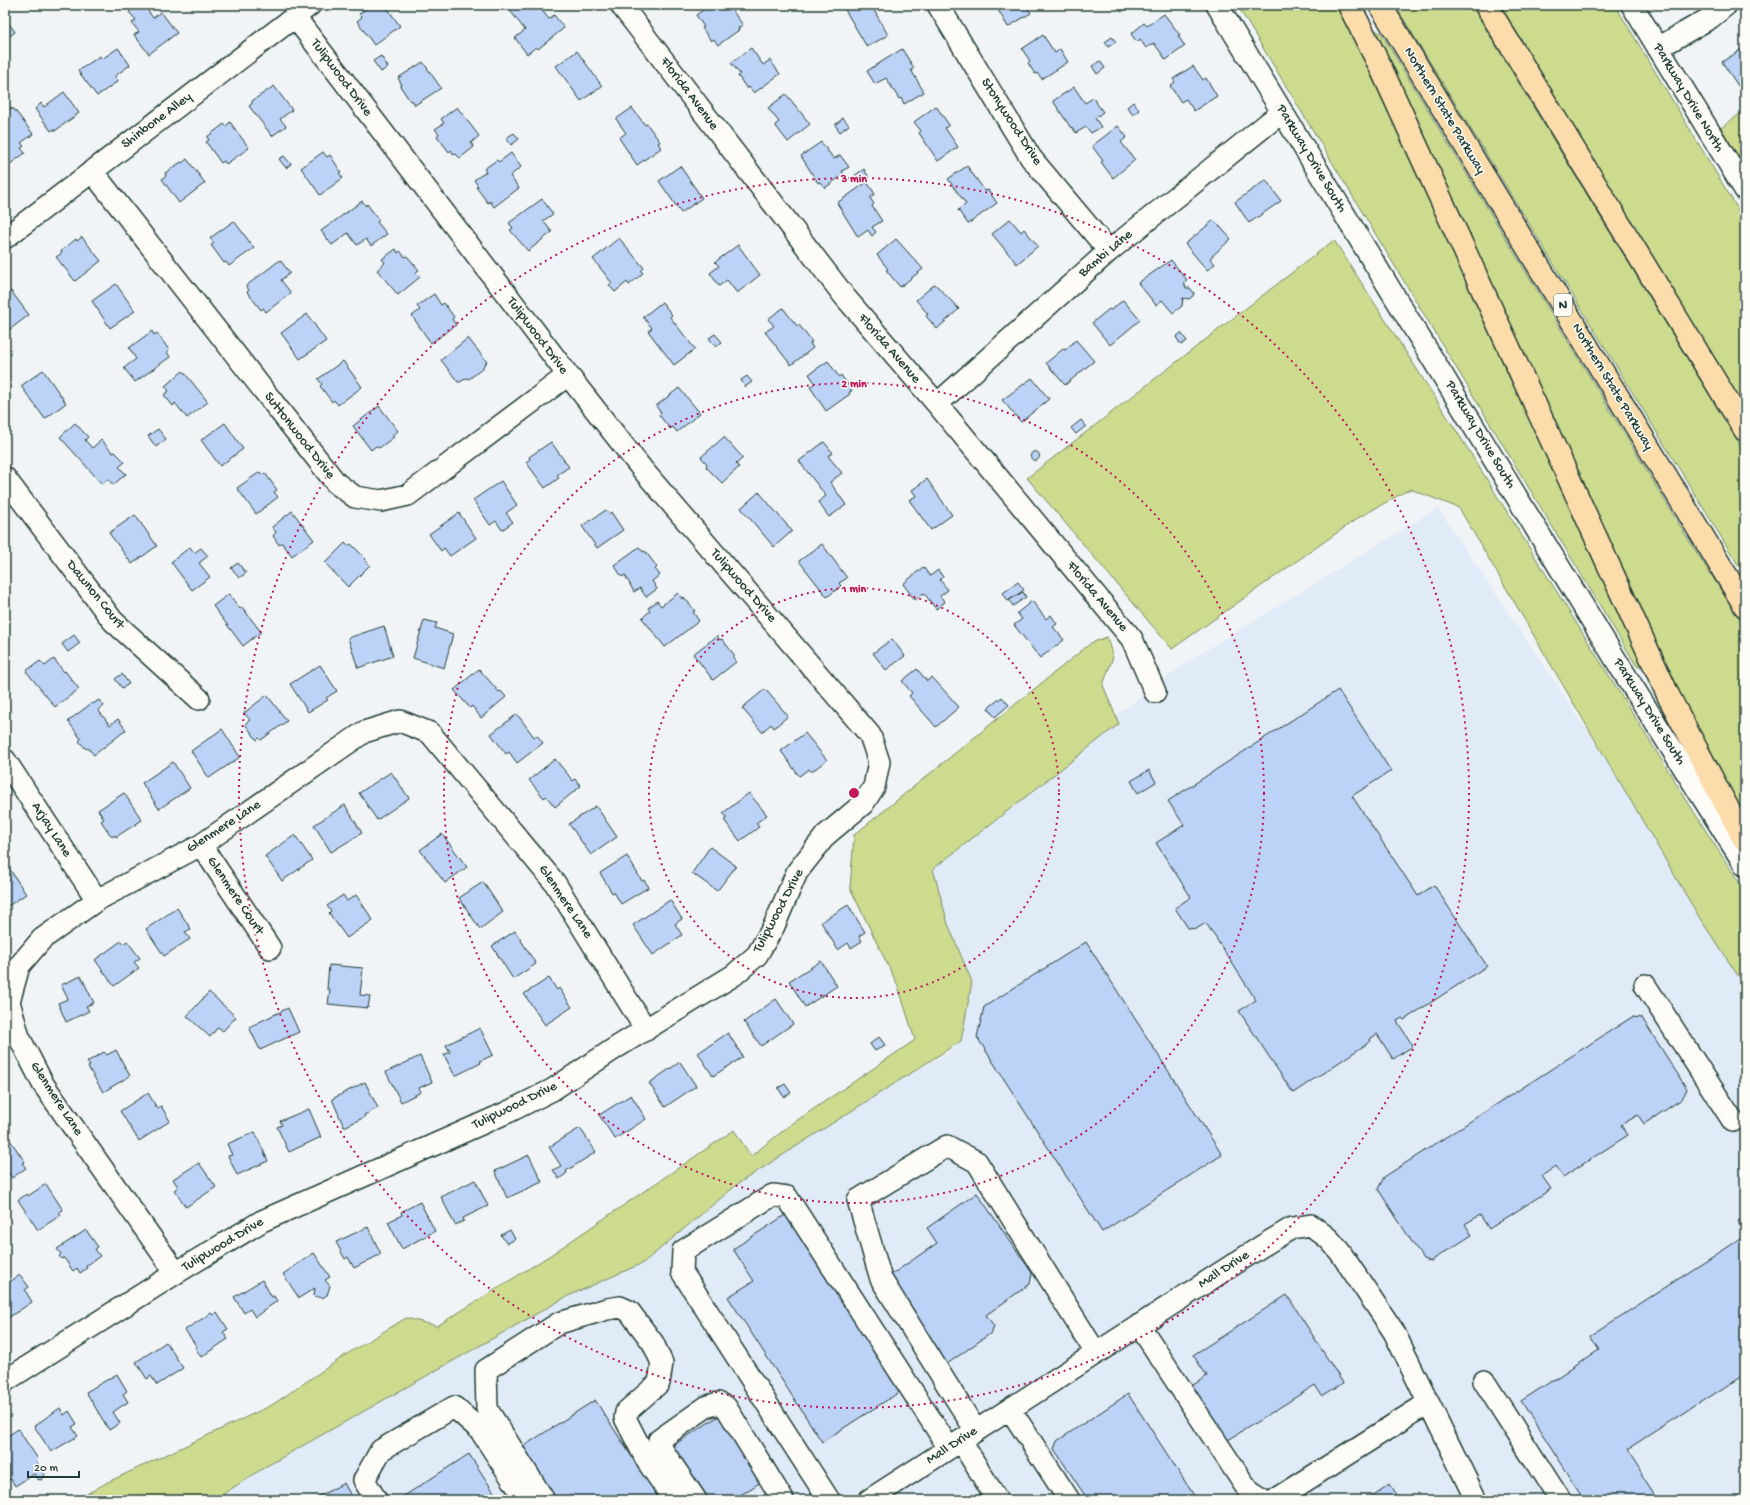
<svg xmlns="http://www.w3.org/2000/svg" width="1750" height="1505" viewBox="0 0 1750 1505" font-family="'Gochi Hand',sans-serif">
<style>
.built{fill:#e1eaf7}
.green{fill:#cddb8f;stroke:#768c62}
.building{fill:#bdd2f7;stroke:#1f3d34}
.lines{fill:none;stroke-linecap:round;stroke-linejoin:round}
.minor-casing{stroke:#1f3d34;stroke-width:24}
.highway-casing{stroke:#1f3d34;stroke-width:25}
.minor{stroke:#fdfcf7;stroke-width:21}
.highway{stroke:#fddcac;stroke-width:22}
.ring{fill:none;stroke:#c2185b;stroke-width:2;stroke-dasharray:2 4}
.labels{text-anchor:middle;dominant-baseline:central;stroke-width:3;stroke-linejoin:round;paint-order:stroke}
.shield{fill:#fdfcf7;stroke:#62766e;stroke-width:1}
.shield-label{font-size:13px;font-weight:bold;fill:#1f3d34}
.street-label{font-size:14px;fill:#1f3d34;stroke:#fdfcf7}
.centre{fill:#c2185b;stroke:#fdfcf7;stroke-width:2}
.ring-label{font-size:12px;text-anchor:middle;font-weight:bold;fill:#c2185b;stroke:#fdfcf7;stroke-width:3;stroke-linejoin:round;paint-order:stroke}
</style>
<rect width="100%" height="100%" fill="#f0f4f7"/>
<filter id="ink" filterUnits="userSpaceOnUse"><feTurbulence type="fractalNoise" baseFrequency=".025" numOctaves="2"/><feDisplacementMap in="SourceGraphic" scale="8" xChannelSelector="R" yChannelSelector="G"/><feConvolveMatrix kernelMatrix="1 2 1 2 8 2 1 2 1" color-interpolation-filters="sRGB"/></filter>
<g filter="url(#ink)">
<path class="built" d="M1438,508L1745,966V1500H139L953,1050L904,873L1193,658Z"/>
<path class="green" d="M1237,5H1339L1380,85L1641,660V667L1636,665Z
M1395,5H1471L1745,453V576Z
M1500,5H1615L1745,221V408Z
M1371,28L1381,33L1693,547L1745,627V825L1704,755Z
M1745,110V167L1721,128Z
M1334,240L1461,438L1709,836L1745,891V986L1699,917L1459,508L1410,489L1358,518L1172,649L1027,478Z
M1107,637L1113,657L1103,685L1119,724L933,869L948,924L972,982L961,1041L739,1183L643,1263L568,1296L265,1467L214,1500H76L108,1482L272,1405L347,1354L406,1318L437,1326L549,1256L734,1130L751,1156L793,1123L915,1040L898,986L850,888L854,835L1091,643Z"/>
<path class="building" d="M138,5H144L153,18L161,12L177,33L149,54L134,35L139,32L132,23L136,20L129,12Z
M371,5H385L400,26L374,45L357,21L362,17L359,14Z
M506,5H541L539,7L549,19L554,15L564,28L538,49L536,47L527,54L515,38L525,30Z
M710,5H728L743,25L738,28L739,30L718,45L714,39L711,41L702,28L704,27L696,15Z
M850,5H871L888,35L867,47L844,8Z
M998,5H1026L1031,13L1008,27L997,8L999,7Z
M1116,5H1137L1131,9L1129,7L1121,12Z
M1164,14L1180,35L1178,36L1185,46L1166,60L1154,43L1146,48L1140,39L1137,42L1131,34L1144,23L1147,26Z
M5,18L15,32L5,40Z
M1043,35L1055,53L1060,49L1068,62L1042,79L1037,73L1035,74L1028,63L1030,61L1022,49Z
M1112,37L1116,42L1108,47L1105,42Z
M1745,47V96L1722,62Z
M118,48L130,65L115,76L118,81L97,96L78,71L100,56L102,59Z
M751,48L763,65L770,60L780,74L754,93L749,87L747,89L738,76L740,74L731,63Z
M902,49L914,68L911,70L924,92L904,104L901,98L899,99L886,78L875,84L867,71Z
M577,51L602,86L581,101L556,66Z
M381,56L388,67L381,72L373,61Z
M1100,61L1105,68L1097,74L1092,66Z
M423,62L441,88L415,105L413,101H410L400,86L402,85L398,78Z
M1193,66L1203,80L1206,78L1217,96L1194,111L1186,99L1181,102L1170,86L1175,82L1173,79Z
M274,86L292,110L280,119L286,126L272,136L249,106L252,104V101Z
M1074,87L1085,103L1093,98L1103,112L1095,118L1101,127L1091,133L1086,127L1076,133L1072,127L1071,128L1053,101Z
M64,92L79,113L55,131L54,129L51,131L35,109L41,103L44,107Z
M786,94L810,124L788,142L775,125L779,122L768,108Z
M1133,102L1139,110L1133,115L1127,107Z
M936,106L949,125L945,128L958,147L938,161L919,133L921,131L914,122Z
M457,107L479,136L471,143L474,147L460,158L456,154L454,155L451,150L449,152L437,136L439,134L435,129L444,123L441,119Z
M9,108L14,109L33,134L21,143L24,146L21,148L25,153L5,168V110Z
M632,108L645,125L647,124L660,142L658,143L661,148L637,165L619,138L626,133L616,119Z
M843,118L849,125L840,132L835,125Z
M230,122L249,148L226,164L224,161L221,163L206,142L209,140L207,137L224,124L226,126Z
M1118,126L1127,137L1121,142L1135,160L1113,178L1101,162L1103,161L1092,146Z
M514,133L519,139L511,145L506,138Z
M821,142L834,159L840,155L849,167L842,171L844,174L825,188L820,182L818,183L801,156Z
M323,152L327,157L330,155L341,172L339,173L343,178L320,195L301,168Z
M511,153L521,167L510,176L519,188L494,207L490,201L488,203L476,187L478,186L474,180L486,172L484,169L497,160L499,162Z
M284,156L291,164L286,168L279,159Z
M187,159L205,183L179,203L162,179L166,176L165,173L181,162L182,163Z
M680,166L702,198L681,213L659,181Z
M967,166L985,191L988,190L997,203L968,224L958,210L966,204L948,179Z
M864,169L868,176L859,183L854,176Z
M1266,180L1281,201L1249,223L1235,202Z
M867,182L875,194L870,198L874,204L872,206L882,221L872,227L876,232L872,236L868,230L858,237L837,203Z
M542,199L553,214L543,221L552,232L528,251L510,230L513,228L509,223Z
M362,201L366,206L367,204L379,220L377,222L387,234L371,246L366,239L357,245L348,233L332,245L321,231Z
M1010,219L1021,232L1024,229L1038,246L1017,264L992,234Z
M1214,220L1231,239L1210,258L1215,264L1207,270L1185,244Z
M234,221L254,248L229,266L226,262L224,263L211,245L214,243L210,238Z
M82,237L101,261L75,281L56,257L62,253L61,251L76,239L77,241Z
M619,238L644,268L641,271L643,273L629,285L627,282L615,292L609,285L612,283L593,259Z
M896,239L923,269L900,287L886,270L888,269L877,255Z
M738,245L760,275L737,293L727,280L719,286L710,273L719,266L715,262Z
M396,249L398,253L400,251L405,257L407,256L419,270L416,272L420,277L398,295L377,270L385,263L382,259Z
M280,260L290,273L281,280L291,293L266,312L263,308L261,310L247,292L249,290L246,286Z
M1171,260L1187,280L1184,282L1186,288H1190L1194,293L1193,296L1189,299L1183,298L1182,306L1173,313L1162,300L1156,305L1138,283Z
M116,284L135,311L110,328L92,301Z
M935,284L959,309L937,329L926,316L928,314L916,300Z
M11,291L29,315L5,333V295Z
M434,294L441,305L444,303L454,317L452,319L456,325L431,343L412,316L420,310L417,306Z
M1123,300L1140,320L1110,345L1092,323L1109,309L1111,310Z
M662,302L672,315L670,317L695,349L674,365L648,331L652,328L643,317Z
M783,308L797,326L799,325L812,342L810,343L813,348L791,365L765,332L774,326L768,319Z
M307,314L326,341L300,359L281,333Z
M152,331L154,335L157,333L169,350L167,352L170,357L135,382L124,368L136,359L129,348Z
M1181,333L1187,341L1181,345L1176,337Z
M715,334L722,342L716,347L709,338Z
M468,338L487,362L483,366V368L469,379L467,378L460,382H458L441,360Z
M1076,340L1094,361L1065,385L1046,363L1063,349L1065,350Z
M343,361L362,387L338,405L334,400L332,402L320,386L322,384L318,379Z
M828,361L839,377L841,375L852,391L849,392L850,394L826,411L810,387L815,383L809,374Z
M43,370L66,403L45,419L21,386Z
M183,371L208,402L187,418L175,403L173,406L164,395L169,391L165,386Z
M747,376L752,382L745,387L741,380Z
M1032,378L1049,399L1021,422L1002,400Z
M679,388L700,413L677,432L673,427L670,429L659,415L661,413L656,406Z
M379,406L398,431L392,435L394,437L379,448L376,446L371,450L353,426Z
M1081,420L1086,426L1076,434L1071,428Z
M75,423L88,437L85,440L92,448L101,440L113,453L115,452L125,462L119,467L126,474L113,485L108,479L102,484L60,437Z
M225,423L243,449L220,466L201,440Z
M158,429L166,439L156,447L148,436Z
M724,437L743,458L736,464L739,467L722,483L706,467L707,464L701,457Z
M551,442L569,467L557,475L559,478L545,488L526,462L530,459L529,457Z
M824,442L833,453L828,456L842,473L830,482L846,505L829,517L818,502L826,496L799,461Z
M1030.5 456a4.5 4.5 0 1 1 9 0a4.5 4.5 0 1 1-9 0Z
M260,472L262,475L265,473L277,490L274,492L278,497L256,514L237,488Z
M927,479L952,515L931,530L909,500L916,496L912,490Z
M501,481L517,505L506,513L513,522L502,530L496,521L490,525L473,500Z
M759,492L792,531L774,547L741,508Z
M606,510L609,514L611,512L623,530L597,548L582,526Z
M292,511L314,540L292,556L282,543L279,545L273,536L276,532L272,527Z
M459,513L476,538L450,556L444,548L441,551L429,534Z
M135,515L157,546L132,564L109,533Z
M345,543L348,546L351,544L366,559L365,560L370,565L348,587L325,563Z
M822,544L847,578L839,583L841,586L827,597L799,561Z
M190,547L194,553L201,548L208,556L199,563L210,577L192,590L171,562Z
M639,547L643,552L645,551L657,567L655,569L660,575L652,581L657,589L646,597L640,588L634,592L625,575L622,577L614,565Z
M238,563L246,573L239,578L231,568Z
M923,567L930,576L938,570L943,577L940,580L948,590L940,596L945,602L936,609L924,593L915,600L903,584Z
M1018,582L1024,590L1008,601L1003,593Z
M1023,592L1026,597L1013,606L1009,600Z
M678,593L682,599L684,597L695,611L693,612L699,621L665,647L642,618L650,611L648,608L657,601L661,606Z
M229,594L240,609L242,607L261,632L243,646L213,606Z
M1032,601L1046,619L1051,615L1057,624L1053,627L1064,640L1040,658L1014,625L1022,619L1017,613Z
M424,620L437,623L435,628L453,634L444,668L413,658Z
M384,626L393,656L358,668L348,638Z
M74,635L80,643L68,652L62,644Z
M717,636L720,640L722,639L735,656L733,657L736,662L713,680L693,654Z
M892,639L905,656L886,670L873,653Z
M54,659L64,672L65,671L79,689L55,707L26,671L40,661L45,666Z
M320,665L337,691L326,698L328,700L308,712L290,684Z
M479,669L499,692L501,691L506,697L481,718L472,706L470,708L454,690Z
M917,669L927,681L932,677L959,707L936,727L909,696L912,693L902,681Z
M122,674L129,684L122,688L115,679Z
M765,689L788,716L774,728L771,724L762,732L742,708Z
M1338,690L1391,771L1352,796L1418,896L1434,885L1487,966L1404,1020L1402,1018L1397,1021L1413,1046L1393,1059L1377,1034L1370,1039L1371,1041L1293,1093L1239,1011L1256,1000L1206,923L1196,929L1188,928L1175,908L1191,897L1156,843L1184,825L1168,801Z
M267,695L287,721L261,740L259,738L257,740L245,724L250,720L244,713Z
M1002,697L1009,705L995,717L988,708Z
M99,700L104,706L98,710L110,725L118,719L126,730L94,755L88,748L86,749L79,741L81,739L68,721L92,703L93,704Z
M517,714L534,737L537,735L543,743L517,763L509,752L506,754L491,734Z
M222,729L240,757L209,778L191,751Z
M805,733L827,760L811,772L809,769L799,776L781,751Z
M555,759L573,781L575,779L581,786L555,807L546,796L544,798L529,780Z
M173,762L190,788L159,809L142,783Z
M1149,770L1156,782L1138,793L1131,781Z
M391,772L409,798L377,820L359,793Z
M124,793L142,820L116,837L115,835L112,837L101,821L104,819L98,810Z
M749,793L767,815L756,823L759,827L740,841L724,820L727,818L723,813Z
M345,805L362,833L331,852L314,825Z
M596,806L617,837L591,855L569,824Z
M442,834L467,867L445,883L420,850Z
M295,835L312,860L282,881L265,856Z
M710,847L736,866L717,891L692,873Z
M627,856L642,881L644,880L649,887L621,904L614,892L612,893L600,873Z
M9,868L26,894L5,908V870Z
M483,882L503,912L480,929L459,898Z
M343,895L347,901L356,895L373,920L347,938L329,913L331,911L327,906Z
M670,900L682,919L675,924L682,935L653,955L633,925Z
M848,905L865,932L859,936L862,941L851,948L848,943L838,950L821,922Z
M177,908L191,929L185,932L190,939L164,956L146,929Z
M515,931L536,964L513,979L492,946Z
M121,941L123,944L127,941L140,958L134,962L139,968L114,986L95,960Z
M1086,942L1222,1155L1102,1232L977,1037L984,1007Z
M821,961L837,986L805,1007L789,981Z
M329,965L363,968L360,995L370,996L368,1008L328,1004L330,989H327Z
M81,976L94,1003L86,1006L89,1011L66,1022L58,1003L68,999L61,985Z
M549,978L557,990L559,988L572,1007L545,1025L524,994Z
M209,992L236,1017L223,1031L218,1027L210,1037L187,1016Z
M776,999L793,1024L761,1046L744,1022Z
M288,1008L299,1032L260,1050L249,1027Z
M1632,1017L1642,1018L1687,1089L1682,1099L1644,1124L1638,1115L1621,1125L1628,1135L1563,1177L1556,1166L1542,1176L1551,1189L1489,1229L1480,1215L1465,1224L1472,1235L1431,1261L1423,1259L1378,1189L1384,1177Z
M480,1028L493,1055L480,1061L481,1063L455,1076L444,1055L450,1052L446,1045Z
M728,1033L743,1057L713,1076L698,1053Z
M879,1037L885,1045L875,1051L870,1044Z
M116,1050L130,1076L103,1092L88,1067L90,1066L87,1062L104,1052L107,1055Z
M420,1056L432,1082L419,1088L421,1092L401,1102L386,1072Z
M680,1062L696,1086L665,1107L649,1083Z
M365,1082L378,1108L364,1115L365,1117L344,1127L332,1099Z
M785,1084L791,1093L784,1097L778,1088Z
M148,1093L157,1108L161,1106L170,1121L139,1141L120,1111Z
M631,1095L646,1119L615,1139L599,1115Z
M309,1109L321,1137L289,1152L277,1127L282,1125L280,1121Z
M580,1128L596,1152L566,1171L567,1173L559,1179L553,1170L561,1166L549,1147Z
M255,1132L268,1161L237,1175L228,1156L232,1155L227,1144Z
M8,1137L25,1162L22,1163L26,1168L12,1178L8,1172L5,1174V1139Z
M529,1155L542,1182L507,1198L495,1171Z
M199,1163L216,1187L186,1207L174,1190L178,1187L173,1179Z
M475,1180L488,1206L463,1218L464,1221L455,1225L441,1197Z
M46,1184L63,1210L59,1212L61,1215L38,1230L18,1200L27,1194L28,1196Z
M977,1193L1032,1273L1030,1284L986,1315L994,1326L991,1333L947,1364L888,1277L937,1243L927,1228Z
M420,1202L435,1231L402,1249L388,1222L402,1215L401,1212Z
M787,1214L901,1391L822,1442L728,1297L754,1281L733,1249Z
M1745,1217V1232L1738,1221Z
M368,1227L381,1254L354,1268L348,1257L345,1259L336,1242Z
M86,1230L98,1247L95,1249L100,1256L86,1266L87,1268L80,1273L77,1268L73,1271L64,1258L61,1259L59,1256L61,1254L57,1249Z
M510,1230L515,1239L507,1244L501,1235Z
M1745,1236V1373L1626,1450L1658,1500H1585L1521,1401L1599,1350L1590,1336Z
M314,1253L330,1277L325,1280L330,1286L327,1295L322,1298L314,1296L315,1288L299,1298L283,1274Z
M20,1275L29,1287L25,1290L32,1302L5,1320V1285Z
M262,1280L272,1297L274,1296L277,1301L255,1317L250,1309L244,1313L234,1297Z
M1287,1295L1343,1383L1322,1396L1315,1385L1225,1442L1190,1387L1207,1376L1193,1355Z
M217,1312L228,1329L223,1332L228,1339L201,1357L195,1348L197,1347L185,1330L211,1313L213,1315Z
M166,1342L183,1368L157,1385L151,1376L147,1379L136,1362Z
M117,1374L127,1391L123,1394L128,1402L113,1412L120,1423L109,1430L86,1392Z
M1128,1394L1197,1500H1088L1054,1449L1057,1441Z
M595,1400L660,1500H548L516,1451Z
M60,1408L64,1415L69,1411L77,1424L72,1427L78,1436L51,1452L34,1426Z
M722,1414L764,1480L733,1500H702L669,1448Z
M18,1429L38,1459L36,1461L45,1475L41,1480L37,1479L34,1474L15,1486L11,1479L5,1482V1438Z
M469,1454L499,1500H398Z
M344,1483L353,1500H312Z
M1390,1484L1400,1500H1366Z"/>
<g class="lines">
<defs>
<path id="minor" d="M621,5L845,297L937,404L1132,639L1155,692
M938,5L1031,158L1109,251
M1217,5L1619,665L1745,865
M1632,5L1745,190
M1658,48L1710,18L1726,5
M92,171L336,483L355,497L381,501L408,495L568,375
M5,238L310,5
M937,404L1109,251L1282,112
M5,478L113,621L199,699
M5,760L97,900
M201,845L270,948
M1645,985L1733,1121
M176,1273L43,1084L19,1037L9,1002L19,966L42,939L97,900L201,845L364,732L400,721L430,733L555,883L646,1030
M1139,1325L1244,1484L1252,1494L1262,1500
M5,1381L176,1273L262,1221L508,1112L552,1090L617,1047L734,975L757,955L774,926L797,872L826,835L863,804L874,787L879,762L870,735L642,469L568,375L295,17V5
M1484,1381L1560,1500
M1010,1409L1069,1500
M976,1431L881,1279L858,1200L947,1146L977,1162L1096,1353
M961,1441L997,1500
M376,1500L364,1480L381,1450L454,1407L480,1430L526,1500
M544,1500L487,1409L486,1370L559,1323L607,1309L620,1307L629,1311L653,1343L662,1363L659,1383L626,1412L625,1418L647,1461L674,1500
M696,1500L663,1451L659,1440L706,1407L718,1403L726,1407L783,1500
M829,1500L682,1272L683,1251L773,1195L787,1197L949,1448
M869,1500L1262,1246L1292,1228L1311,1225L1329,1239L1340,1252L1394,1332L1476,1500
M1275,1500L1428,1403"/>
<path id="highway" d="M1349,5L1380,66L1669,697L1745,841
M1380,5L1745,606
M1486,5L1745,430"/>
</defs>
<use href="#minor" class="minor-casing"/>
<use href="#highway" class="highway-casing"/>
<use href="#minor" class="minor"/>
<use href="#highway" class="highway"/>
</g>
</g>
<g class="ring">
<circle cx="854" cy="793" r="205"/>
<circle cx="854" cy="793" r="410"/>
<circle cx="854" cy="793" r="615"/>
</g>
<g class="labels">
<rect class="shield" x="1554" y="294" width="18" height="22" rx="3"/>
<g class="shield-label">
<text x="1563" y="305">N</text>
</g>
<g class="street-label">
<text transform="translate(341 78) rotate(53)">Tulipwood Drive</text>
<text transform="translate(689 94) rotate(53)">Florida Avenue</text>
<text transform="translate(1688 98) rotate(59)">Parkway Drive North</text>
<text transform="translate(1444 111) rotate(59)">Northern State Parkway</text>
<text transform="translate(157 121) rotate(-37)">Shinbone Alley</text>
<text transform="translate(1011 122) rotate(57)">Stonywood Drive</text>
<text transform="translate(1311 159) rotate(59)">Parkway Drive South</text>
<text transform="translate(1106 254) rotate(-40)">Bambi Lane</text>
<text transform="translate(537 336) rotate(53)">Tulipwood Drive</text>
<text transform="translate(889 349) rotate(49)">Florida Avenue</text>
<text transform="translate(1612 387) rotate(59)">Northern State Parkway</text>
<text transform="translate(1480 435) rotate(59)">Parkway Drive South</text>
<text transform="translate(299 436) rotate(52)">Suttonwood Drive</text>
<text transform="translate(743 586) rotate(49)">Tulipwood Drive</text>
<text transform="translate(95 595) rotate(51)">Dawnon Court</text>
<text transform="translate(1097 597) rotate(50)">Florida Avenue</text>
<text transform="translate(1649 712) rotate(58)">Parkway Drive South</text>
<text transform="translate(224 827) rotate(-33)">Glenmere Lane</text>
<text transform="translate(51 830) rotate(57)">Arjay Lane</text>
<text transform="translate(235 896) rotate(56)">Glenmere Court</text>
<text transform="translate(565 902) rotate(56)">Glenmere Lane</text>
<text transform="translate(779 911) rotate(-62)">Tulipwood Drive</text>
<text transform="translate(56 1099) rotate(57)">Glenmere Lane</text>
<text transform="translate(515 1106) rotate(-26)">Tulipwood Drive</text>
<text transform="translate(223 1245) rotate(-31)">Tulipwood Drive</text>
<text transform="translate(1224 1270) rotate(-33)">Mall Drive</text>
<text transform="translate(952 1446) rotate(-33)">Mall Drive</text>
</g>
</g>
<circle cx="854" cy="793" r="6" class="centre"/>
<g class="ring-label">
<text x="854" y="182">3 min</text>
<text x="854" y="387">2 min</text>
<text x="854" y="592">1 min</text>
</g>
<rect width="1750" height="1505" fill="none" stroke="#fdfcf7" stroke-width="20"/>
<rect x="10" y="10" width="1730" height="1485" fill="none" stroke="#1f3d34" stroke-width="1.5" filter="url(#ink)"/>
<path d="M28 1471v6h51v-6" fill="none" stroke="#1f3d34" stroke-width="2"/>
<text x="34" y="1471" font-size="12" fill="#1f3d34" stroke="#fdfcf7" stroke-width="3" paint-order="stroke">20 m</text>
</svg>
